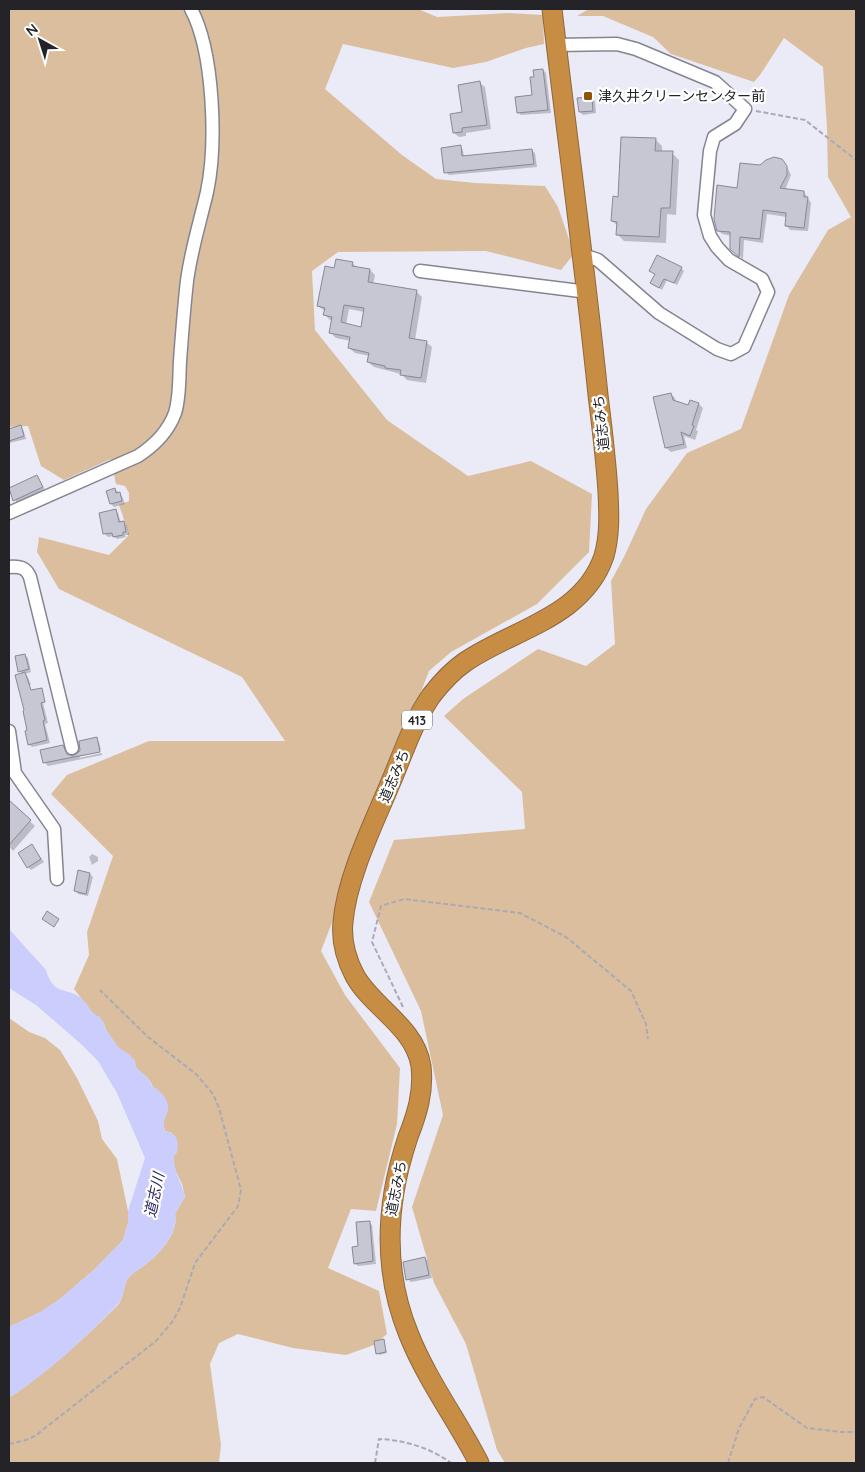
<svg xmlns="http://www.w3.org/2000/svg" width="865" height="1472" viewBox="0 0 865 1472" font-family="Quicksand,'Noto Sans JP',sans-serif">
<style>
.green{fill:#dbbe9e}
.water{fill:#cbcefc}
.shadow{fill:#0003;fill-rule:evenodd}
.building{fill:#c6c7d3;stroke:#898995;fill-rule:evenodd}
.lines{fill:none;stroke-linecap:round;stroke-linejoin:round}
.minor-casing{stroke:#848590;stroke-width:15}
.highway-casing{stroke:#8e683b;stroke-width:21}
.path{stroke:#aaaab4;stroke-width:2;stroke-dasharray:5 2.5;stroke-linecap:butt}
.minor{stroke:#fff;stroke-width:12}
.highway{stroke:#c88d45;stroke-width:19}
.poi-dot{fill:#8b5703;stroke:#fff;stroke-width:2}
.labels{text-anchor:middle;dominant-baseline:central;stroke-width:4.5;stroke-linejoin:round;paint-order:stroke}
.shield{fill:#fff;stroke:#656568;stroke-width:1}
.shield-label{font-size:12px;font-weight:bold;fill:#232328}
.poi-label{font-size:14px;fill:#232328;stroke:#fff;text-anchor:start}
.street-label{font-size:14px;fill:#232328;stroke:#fff}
.water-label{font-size:15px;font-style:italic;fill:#2e2a61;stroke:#fff}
</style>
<rect width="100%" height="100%" fill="#eaebf7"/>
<path class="green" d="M9,9H418L437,17L509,13L543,15L544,44L526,48L486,62L453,68L343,44L325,89L402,155L436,179L475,183L545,186L558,207L574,254L561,270L486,251L338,252L312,271L315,330L387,420L468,476L531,461L592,494L589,552L537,604L451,652L429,671L321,951L345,995L400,1068L397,1124L376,1211L351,1209L328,1268L379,1291L387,1334L374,1345L346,1355L293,1348L238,1334L219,1343L210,1364L221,1445L219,1463H9V1398C49,1371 84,1339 118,1305C124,1297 123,1289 127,1280C131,1273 139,1270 145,1265C159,1254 179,1234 175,1214L185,1197L182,1184L173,1165L172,1133L165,1131L163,1123L166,1113C162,1105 152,1083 147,1077C143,1074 139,1071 135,1067V1061C130,1055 124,1054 119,1048C113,1042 105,1031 104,1023L95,1016L74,989L89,955L87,932L113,856L51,794L67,775L149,741H285L242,677L59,589L37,552L39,537L109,555L128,536V531L119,505L129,501V493L125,486L116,484L111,459L64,480L41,466L28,426L9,427Z
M589,9H856V1463H505L497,1450L466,1344L434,1283L412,1207L443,1115L421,1011L369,902L394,840L525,829L522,792L444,716L463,699L538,649L586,666L615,644L611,581L624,557L646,509L687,453L741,429L789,295L828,230L851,217L828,177L827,128L823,67L784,38L760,75L754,82L671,54L653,37L603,16H577Z
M9,1018L29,1032L45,1038L60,1050L77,1078L98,1121L102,1139L117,1159L128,1211V1223L123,1240L95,1269L60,1299L41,1312L9,1327Z"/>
<path class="water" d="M9,929L46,970C54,997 65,986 81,998C89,1004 91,1015 100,1017L104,1023L105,1028L119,1048L129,1054L135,1061C135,1071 143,1072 148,1078C150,1081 150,1084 152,1086C159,1089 169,1100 168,1108C168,1118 161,1117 165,1131C178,1134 179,1141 177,1153L174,1156C173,1171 182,1183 185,1197L175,1214C179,1234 159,1254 145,1265C139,1270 131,1273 127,1280C123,1289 125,1296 117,1305C84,1339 49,1372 9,1398V1327L40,1312L60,1299L95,1269L123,1240L128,1223V1211L145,1158L117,1093L98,1061L81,1044L36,1005L9,988Z"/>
<path class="shadow" d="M543,70L546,73L551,113L521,115L518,112L533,96L535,78Z
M480,83L485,87L491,129L466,133V136L459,137L454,133Z
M591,98L595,101L596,113L583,115L580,112Z
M655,139L662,146V152L672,153L679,160L676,215L667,214L666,243L624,241L617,234L618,226L612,221L620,198Z
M460,146L463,150L464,157L532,150L535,153L537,167L449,175L446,172Z
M786,165L791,175L785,190L804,192L811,203L808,231L790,230L786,225L787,217L767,214L763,243L744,240L743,259L736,253L732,236L722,234L718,230L738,189L761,167Z
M352,263L358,268L370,270L375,275L373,285L416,291L422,297L415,340L426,342L432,347L426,383L407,380L401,374L374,367L368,362L370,356L355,353L349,348L351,341L336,338L331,333L333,321L330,320L325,315V311L318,306L335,269ZM349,309L364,312L362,328L346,325Z
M681,268L684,271L677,285L667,280L662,290L651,283L656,275L651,271Z
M671,394L675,398L676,403L689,406L699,404L703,408L696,430L698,431L695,440L684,436L687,448L671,452L666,448Z
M21,427L23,429L26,439L9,443V430Z
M37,476L45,490L17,503L9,489Z
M115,489L122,496L125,504L114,507L111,504L107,491Z
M115,510L118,513L121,523L124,522L127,526L129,535H125L126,537L117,539L113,536L108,537L105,534Z
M25,655L28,658L31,672L25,674L28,677L31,685L22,686L23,674L20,671Z
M42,699L48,723L45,724L50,743L32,747L29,744V731Z
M96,739L99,742L101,750L82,754L79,758L102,753V755L48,766L45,763L42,750L62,746L68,756L74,757Z
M9,802L35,826L13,851L9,846Z
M32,846L44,862L31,870L28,867Z
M92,854L98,857V861L92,865L89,857Z
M79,872L90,874L93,877L88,896L78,894L75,890Z
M369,1222L372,1225L376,1264L358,1266L355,1263Z
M425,1258L428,1261L432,1278L411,1282L408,1279Z
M384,1341L387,1353L379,1355L375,1342Z"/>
<path class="building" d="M543,69L548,110L517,113L515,97L532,95L530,77H534L533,70Z
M480,81L487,125L462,128V132L453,133L450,114L462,112L458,85Z
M592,97L593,111L579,112L577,98Z
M621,137L656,138L655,151H673L670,208H661L659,237L616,235L617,222L611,221L613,196L618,197Z
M461,145L462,156L532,149L534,164L444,173L441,148Z
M774,157L782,159L787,166V175L780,188L804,191V197H808L804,228L785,226L786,213L763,210L760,239L740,237L739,257L730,249V232L717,231L714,219L717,185L737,188L740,163L760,165L766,160Z
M657,255L682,267L674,283L664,279L659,288L650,283L655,274L649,271Z
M336,259L353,262L352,266L370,269L368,282L417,290L409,338L427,341L421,378L400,375L401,370L385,368V366L367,362L369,353L348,348L350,337L329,333L332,317L323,315L325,308L317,306L325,266L334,268ZM344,305L364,308L361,327L341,322Z
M671,393L673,400L688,405L690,400L699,403L692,425L694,426L690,436L681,432L684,444L665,448L653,397Z
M21,425L24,436L9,441V429Z
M37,475L43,487L13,501L9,488Z
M115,488L116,493L120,492L122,501L110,504L106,491Z
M116,509L119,522L124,521L126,532H123V535L113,537L112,533L103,534L99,513Z
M25,654L29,669L18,672L15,656Z
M25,672L31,690L42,688L45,702L41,703L45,720L43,721L47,740L28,745L25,731L27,730L23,711L24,710L15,675Z
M97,737L100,752L43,763L40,750L63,745L67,754L73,756L80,751L79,741Z
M9,800L31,820L9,845Z
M32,844L41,859L27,868L18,853Z
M78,870L90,873L86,894L74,891Z
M47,911L59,919L54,927L42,919Z
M370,1221L373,1261L354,1264L352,1247L358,1246L356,1222Z
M425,1257L429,1275L406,1280L403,1262Z
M384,1339L386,1352L376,1354L374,1341Z"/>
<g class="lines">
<defs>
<path id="minor" d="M556,45L617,44L636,49L715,82L745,109L735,124L714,137L710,151L704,215L710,236L717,247L729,260L762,279L768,292L744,347L731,354L717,349L659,313L598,260L583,255
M420,271L588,292
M9,513L138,456C155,445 168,432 175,413C180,397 179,378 180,361C182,334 184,307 187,281C191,250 200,222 207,192C217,144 214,52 191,9
M9,567C19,566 26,567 30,577L72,748
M9,731L15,773L54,829L57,879"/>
<path id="highway" d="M479,1463C457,1420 427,1380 409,1335C390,1289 386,1241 394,1192C397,1174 402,1155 408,1137C417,1114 424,1092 421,1066C415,1027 373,1008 355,976C346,959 341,941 343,922C347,877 373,825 390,784C403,754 413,722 431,696C441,683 452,671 465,662C513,629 583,618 604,556C610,535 609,513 608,492C606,460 602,427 598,395C585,266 567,138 552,9"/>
</defs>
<use href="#minor" class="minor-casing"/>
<use href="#highway" class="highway-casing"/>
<path class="path" d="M756,111L805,120L856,160
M403,1007L372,942L381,906L404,899L520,913L566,937L631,991L646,1024L648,1039
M9,1444L26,1440L35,1436L156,1341L172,1322L180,1308L195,1263L238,1206L241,1190L219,1108L213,1094L196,1074L148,1037L100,990
M375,1463L379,1439C404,1440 431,1448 451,1463
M728,1463L739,1428L755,1399L763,1397L807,1428L841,1432H856"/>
<use href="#minor" class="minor"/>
<use href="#highway" class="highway"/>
</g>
<rect class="poi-dot" x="583" y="91" width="10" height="10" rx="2.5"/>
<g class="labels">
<rect class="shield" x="402" y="710.5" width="30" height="19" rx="4"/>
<g class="shield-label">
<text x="417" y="720">413</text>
</g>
<g class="poi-label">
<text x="598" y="96">津久井クリーンセンター前</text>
</g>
<g class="street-label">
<text transform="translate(601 423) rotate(-96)">道志みち</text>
<text transform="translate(394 776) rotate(-67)">道志みち</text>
<text transform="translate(396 1188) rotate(-79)">道志みち</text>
</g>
<g class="water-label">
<text transform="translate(154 1195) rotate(-78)">道志川</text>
</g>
</g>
<rect width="865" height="1472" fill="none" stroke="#232328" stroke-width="20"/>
<g transform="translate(40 40) rotate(321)" stroke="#ffffff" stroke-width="4" paint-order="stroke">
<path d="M0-4L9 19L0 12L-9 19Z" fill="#232328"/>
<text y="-8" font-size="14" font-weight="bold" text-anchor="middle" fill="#232328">N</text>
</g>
</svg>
